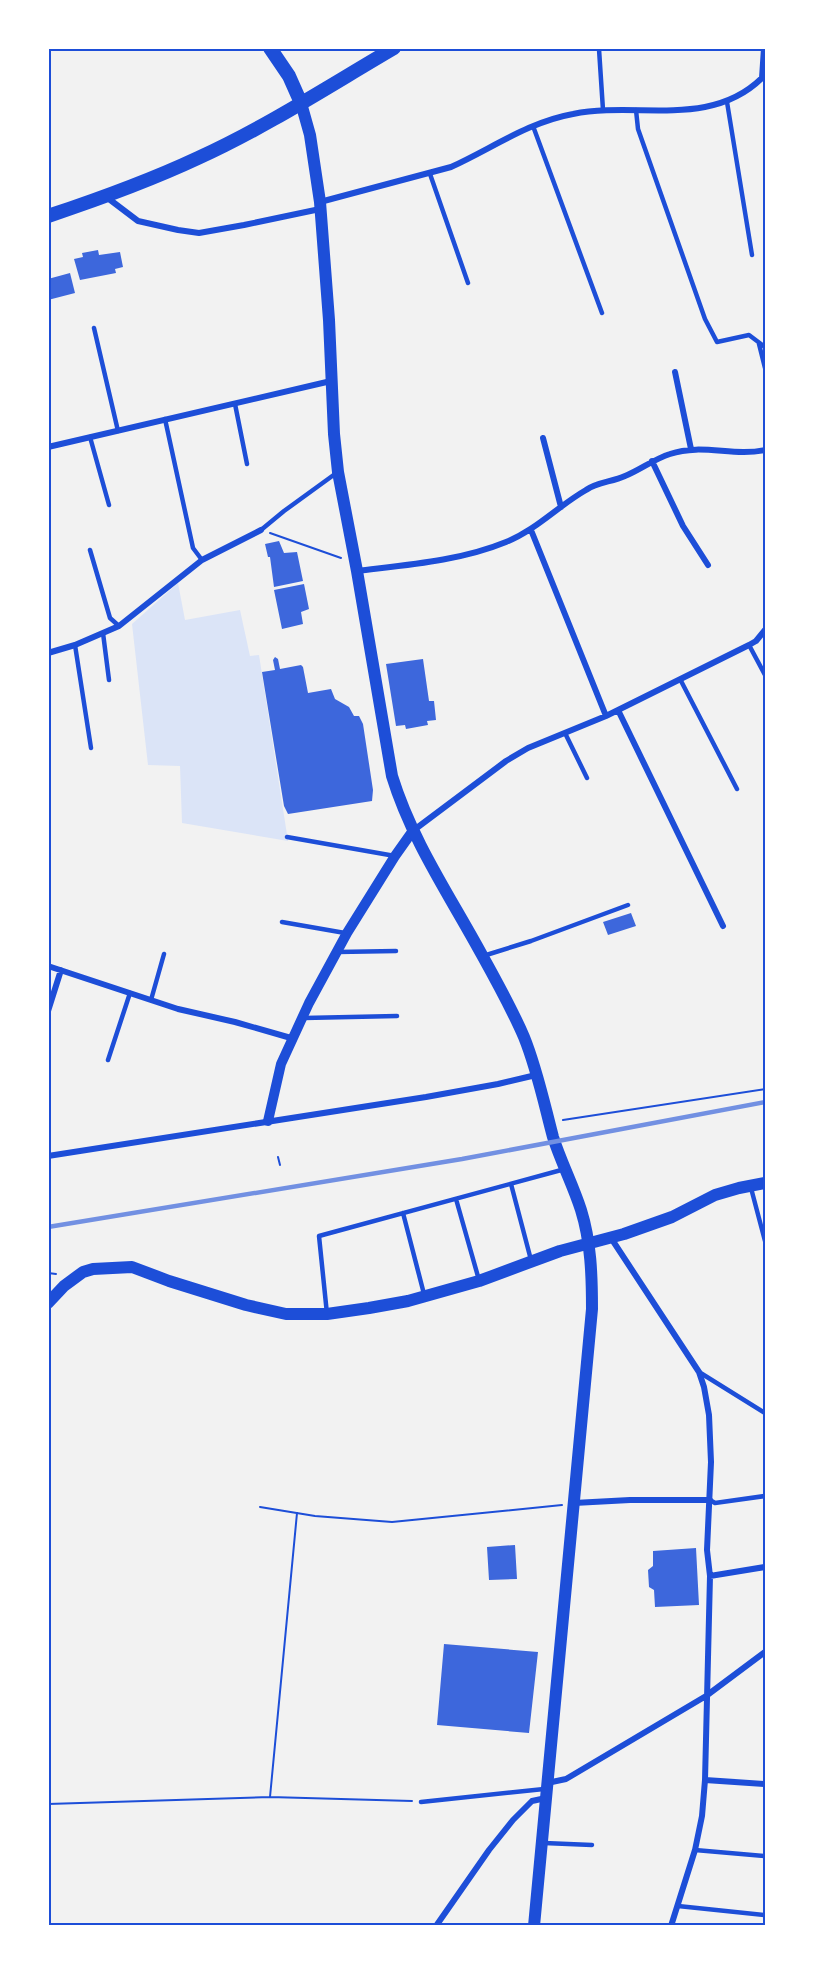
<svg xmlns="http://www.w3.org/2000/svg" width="813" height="1974" viewBox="0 0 813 1974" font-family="Poppins,sans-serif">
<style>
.green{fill:#dbe4f7}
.building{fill:#3d67dc}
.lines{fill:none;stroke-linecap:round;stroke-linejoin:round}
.path{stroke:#1d4ed8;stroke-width:2}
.service{stroke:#1d4ed8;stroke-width:4.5}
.minor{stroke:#1d4ed8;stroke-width:6}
.tertiary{stroke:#1d4ed8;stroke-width:10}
.secondary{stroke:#1d4ed8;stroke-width:12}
.primary{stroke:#1d4ed8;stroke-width:14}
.rail{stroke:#7290e2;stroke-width:4.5}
.neatline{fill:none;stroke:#1d4ed8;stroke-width:2}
</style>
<rect width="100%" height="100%" fill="#f2f2f2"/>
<path class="green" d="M178,583L185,620L240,610L250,656L259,655L288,841L182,823L180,766L148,765L132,624Z"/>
<path class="building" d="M98,250L99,255L120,252L123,267L115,269L116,273L80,280L74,259L83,257L82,253Z
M70,273L75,293L48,300V279Z
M279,541L284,553L297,552L303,581L274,587L270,557H268L265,544Z
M304,584L309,609L301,612L303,624L282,629L274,590Z
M275,657L278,659L280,669L301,665L303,667L308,693L331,689L335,699L349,707L354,716H359L363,724L373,790L372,801L288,814L284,806L262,672L275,670L273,660Z
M423,659L429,701H434L436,720L427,721L428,725L406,729L405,725L396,726L386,664Z
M631,913L636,926L608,935L603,922Z
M515,1545L517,1579L489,1580L487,1547Z
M696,1548L699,1605L655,1607L654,1590L649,1587L648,1570L653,1566V1551Z
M444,1644L538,1652L529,1733L437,1725Z"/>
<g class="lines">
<path class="path" d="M270,533L341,558
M563,1120L765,1089
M278,1157L280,1165
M48,1273L56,1274
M260,1507L315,1516L392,1522L562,1505
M270,1797L297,1513
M48,1804L270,1797L412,1801"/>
<path class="service" d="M602,48L599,49L603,110
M727,102L752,255
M636,110L638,129L705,319L717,342L749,335L765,347
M533,126L602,313
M430,174L468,283
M94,328L118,431
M759,344L765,368
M235,404L247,464
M165,419L193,548L202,560
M90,437L109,505
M261,530L284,511L335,474
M90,550L110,618L119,626
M103,633L109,680
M75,645L91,748
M749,645L765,675
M680,679L737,789
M565,733L587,778
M287,837L395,856
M282,922L345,933
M337,952L396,951
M483,956L531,941L628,905
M151,1000L164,954
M304,1018L397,1016
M108,1060L130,993
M511,1184L531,1260
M751,1188L765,1241
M456,1199L479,1280
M403,1213L424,1294
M327,1314L319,1236L565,1169
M699,1372L765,1413
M710,1500L715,1503L765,1496
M421,1802L544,1789
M544,1843L592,1845
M695,1850L765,1856
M678,1906L765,1915"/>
<path class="minor" d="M105,196L138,221L178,230L199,233L244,225L320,209
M320,202L451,167C491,149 528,122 573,114C637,101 710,129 762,78L764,48
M675,372L691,449
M543,438L561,507
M48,447L331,381
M652,461L683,526L708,565
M531,530L606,716
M357,571C406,565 460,561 506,542C536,530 558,506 586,490C597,482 612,482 625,476C640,470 654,459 670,454C702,443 733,457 765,450
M48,653L75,645L119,626L202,560L261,530
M618,710L723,926
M414,830L506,761L528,748L606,716L749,645L756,641L765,630
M48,966L178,1009L235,1022L291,1038
M48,1011L61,970
M48,1156L426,1097L498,1084L536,1075
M611,1238L699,1372L704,1387L709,1415L711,1462L707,1550L710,1576L705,1780L702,1816L695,1850L671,1926
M574,1503L630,1500H710
M710,1576L765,1567
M705,1780L765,1784
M547,1783L566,1779L706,1696L765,1652
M436,1926L489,1850L513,1820L532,1801L546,1798"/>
<path class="tertiary" d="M268,1121L281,1064L309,1003L347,933L395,856L412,832"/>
<path class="secondary" d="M301,103L310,135L320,202L329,320L334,434L338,472L357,571L392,776C412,841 450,896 482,955C497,982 512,1009 524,1037C537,1069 544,1103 553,1137C561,1162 573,1185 581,1210C591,1242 592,1276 592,1309L534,1926
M48,1303L64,1286L83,1272L93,1269L132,1267L169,1281L246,1305L286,1314H327L369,1308L408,1301L479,1281L560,1251L624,1234L672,1217L715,1195L739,1188L765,1183"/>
<path class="primary" d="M270,48L289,76L301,103
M48,216C99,199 149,181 198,158C266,127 329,86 394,48"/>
<path class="rail" d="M48,1227L462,1159L765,1102"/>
</g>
<rect width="813" height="1974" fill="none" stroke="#ffffff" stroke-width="99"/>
<rect x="50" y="50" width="714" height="1874" class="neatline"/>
</svg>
